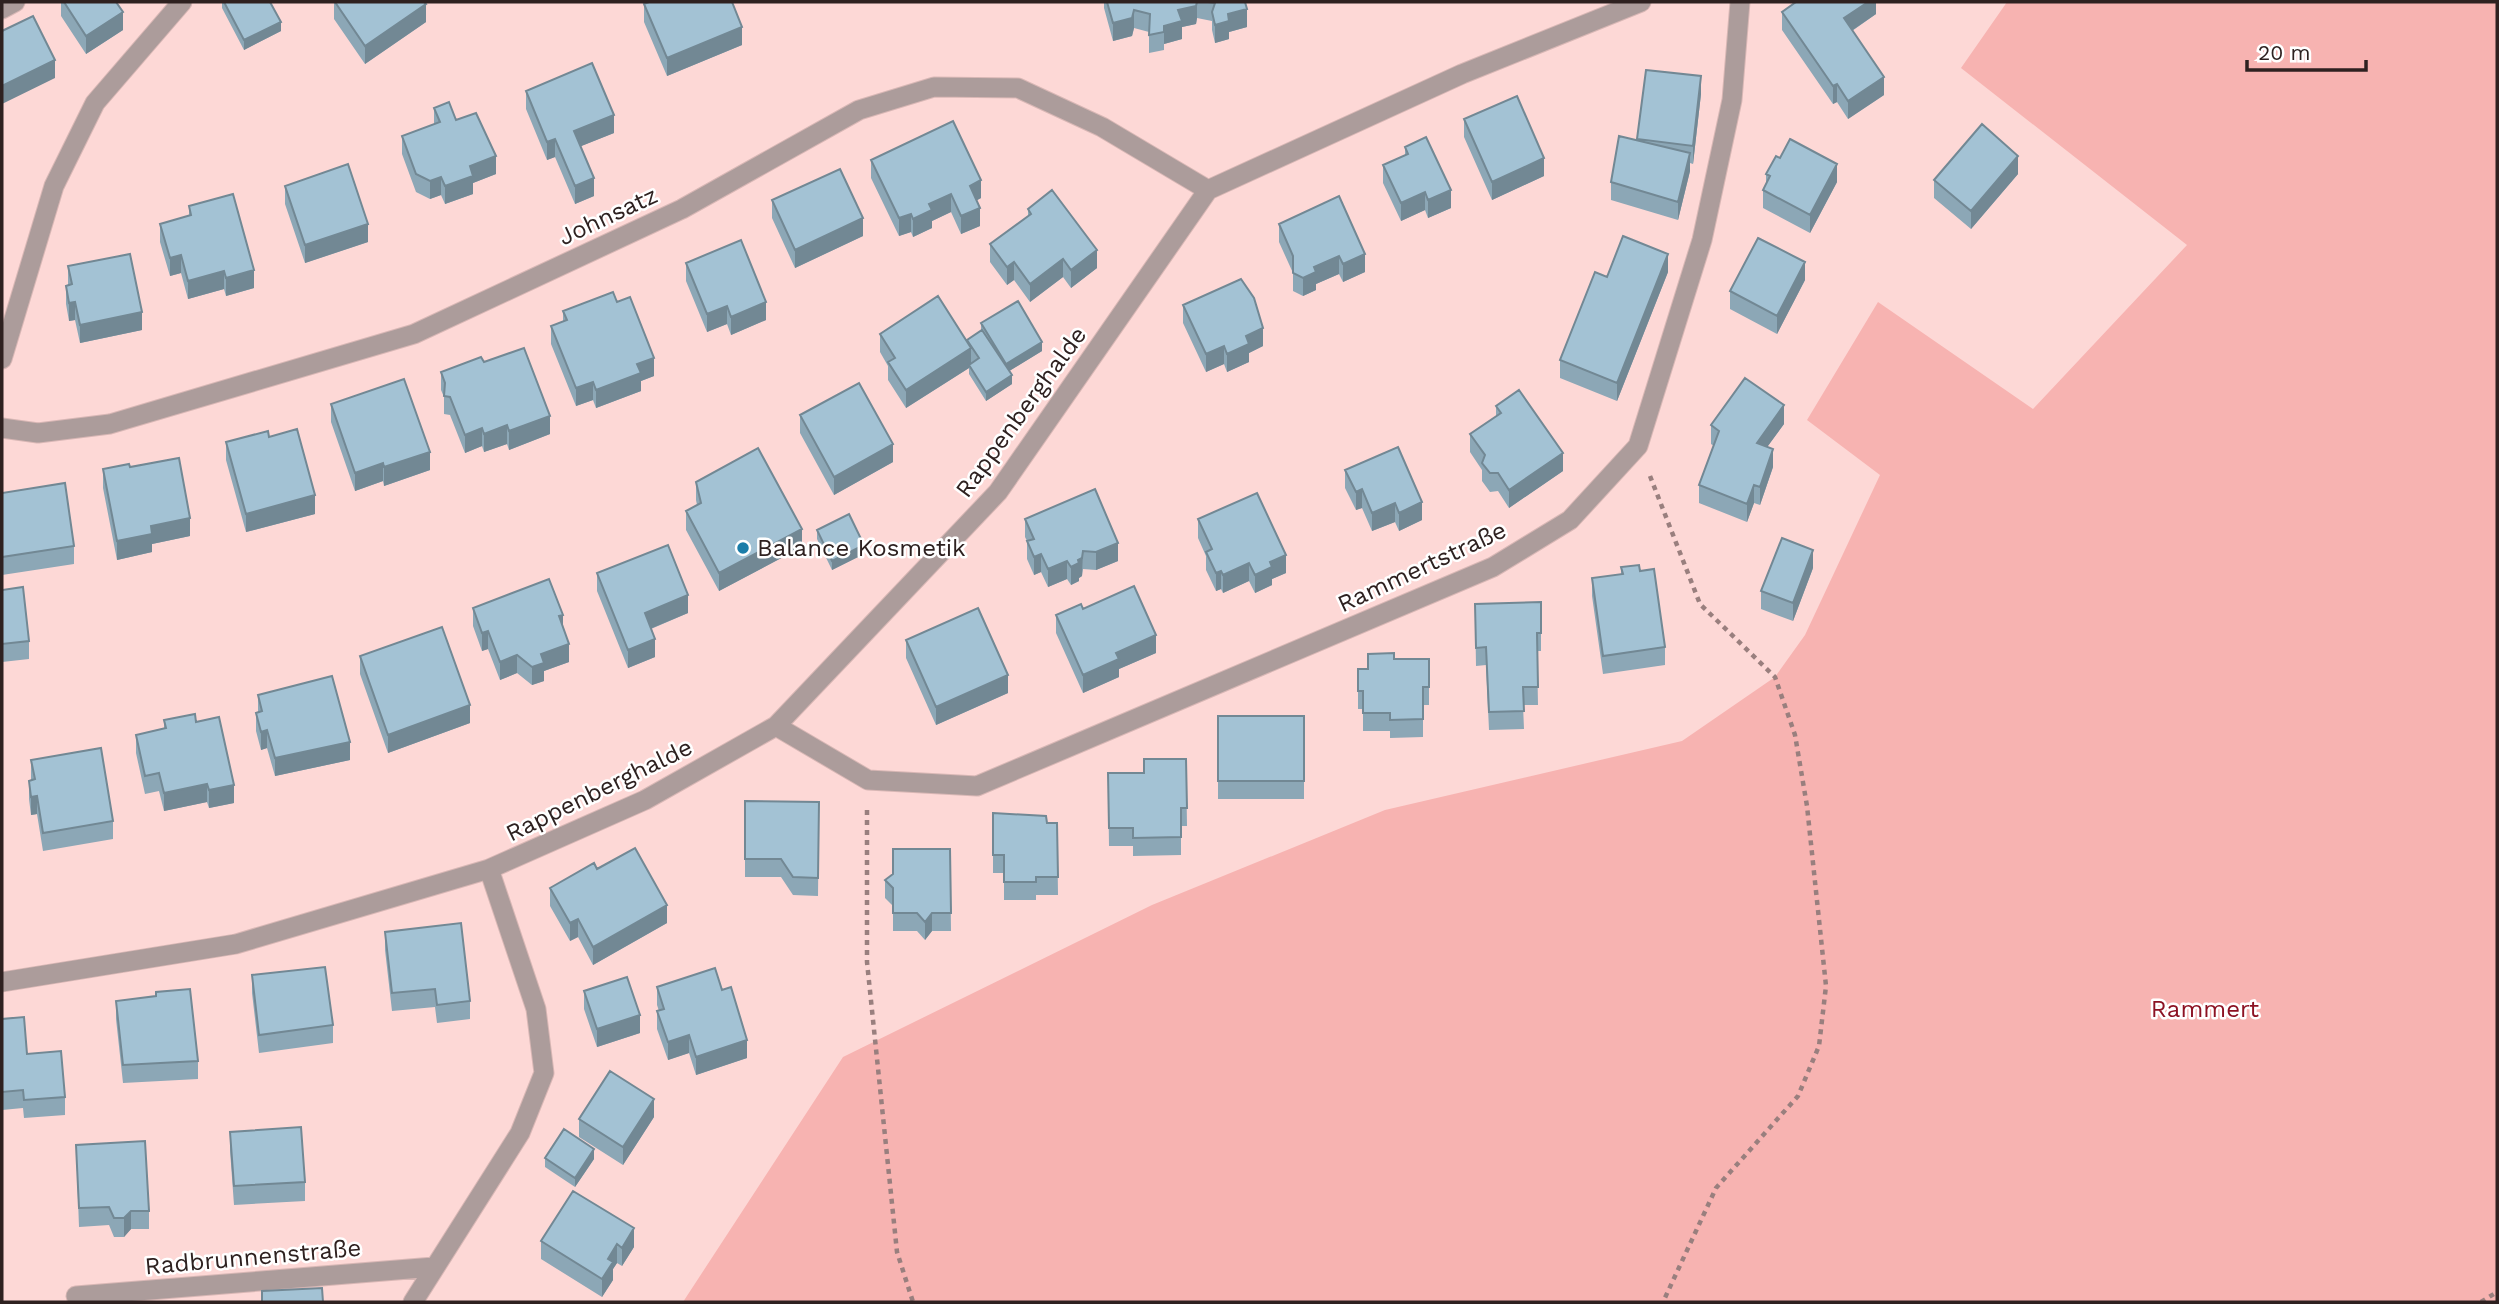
<svg xmlns="http://www.w3.org/2000/svg" width="2499" height="1304" viewBox="0 0 2499 1304" font-family="'Work Sans',sans-serif">
<style>
.green{fill:#f7b3b1}
.lines{fill:none;stroke-linecap:round;stroke-linejoin:round}
.minor-casing{stroke:#d8b7b5;stroke-width:21}
.path{stroke:#997f7e;stroke-width:4.5;stroke-dasharray:5 5;stroke-linecap:butt}
.minor{stroke:#ac9c9b;stroke-width:19}
.wall{fill:#8ca7b6}
.shaded-wall{fill:#728894}
.building{fill:#a3c2d4;stroke:#728894;stroke-width:2}
.poi-dot{fill:#1b7da9;stroke:#fff;stroke-width:2.5}
.labels{text-anchor:middle;dominant-baseline:central;stroke-width:5;stroke-linejoin:round;paint-order:stroke}
.street-label{font-size:24px;fill:#2e2120;stroke:#fff}
.poi-label{font-size:24px;fill:#2e2120;stroke:#fff;text-anchor:start}
.park-label{font-size:24px;fill:#8c1223;stroke:#fff}
</style>
<rect width="100%" height="100%" fill="#fdd8d6"/>
<path class="green" d="M2007,2H2497V1302H683L843,1057L1152,905L1385,810L1682,741L1775,677L1805,635L1880,475L1807,420L1878,302L2033,409L2187,245L1961,68Z"/>
<g class="lines">
<defs>
<path id="minor" d="M2,9L15,2
M2,359L54,186L95,103L182,2
M2,428L38,433L110,424L414,334L682,209L859,110L934,87L1018,88L1102,127L1208,190
M776,726L868,780L977,786L1493,567L1570,520L1638,446L1702,240L1732,100L1740,2
M2,982L236,944L489,869L645,800L776,726L998,492L1208,190L1462,74L1641,2
M76,1296L434,1267
M413,1302L520,1133L544,1073L536,1009L489,869"/>
</defs>
<use href="#minor" class="minor-casing"/>
<path class="path" d="M1650,476L1700,604L1775,677L1795,735L1807,806L1826,986L1819,1046L1798,1096L1716,1188L1663,1302
M867,810V962L897,1252L913,1302
M2481,1302L2497,1292"/>
<use href="#minor" class="minor"/>
</g>
<path class="wall" d="M61,2H116L123,30L86,54L61,16Z
M222,2H270L281,31L244,50L222,8Z
M334,2L426,22L365,64L334,19Z
M1104,2H1245L1247,27L1229,32V39L1215,43L1212,30V21L1197,18L1196,24L1182,27V39L1164,44V50L1149,53V32L1134,28L1132,36L1113,41L1104,8Z
M1876,2V14L1852,31L1884,95L1848,119L1837,102L1833,104L1782,30V12Z
M644,4L742,45L667,76L644,22Z
M1646,70L1701,94L1693,164L1690,163V171L1678,220L1611,200V182L1637,141Z
M526,91L614,133L581,146L594,196L575,204L555,157L547,160L526,109Z
M434,108L456,120L496,174L473,183V194L445,204L441,195L430,199L416,192L402,154V136L434,124Z
M1464,119L1544,176L1492,200L1464,137Z
M1405,147L1451,208L1428,218L1425,210L1401,221L1383,183V165L1405,155Z
M871,160L981,198L977,200L980,226L961,234L951,212L932,221V228L913,237L911,232L899,236L871,178Z
M1766,174L1837,182L1810,233L1763,208V190L1766,184Z
M2018,174L1971,229L1934,198V180Z
M285,186L368,242L305,263L285,204Z
M1339,196L1365,272L1343,282L1339,274L1316,284V290L1303,296L1293,291V273L1279,242V224Z
M772,200L863,236L795,268L772,218Z
M189,206L254,288L226,296L224,289L188,299L181,273L170,276L160,242V224L189,216Z
M1028,209L1097,268L1071,288L1063,277L1030,302L1014,280L1007,285L990,262V244L1028,217Z
M686,263L766,320L731,335L727,324L707,332L686,281Z
M68,266L142,330L80,343L75,320L69,321L66,304V286L68,285Z
M1668,272L1617,401L1560,378V360L1607,277Z
M1805,280L1777,334L1730,309V291Z
M617,302L654,376L641,381V391L596,408L593,400L576,406L551,344V326L563,321V311Z
M1183,305L1263,346L1249,353V362L1227,372L1224,364L1206,372L1183,323Z
M981,323L1042,351L1009,371L1012,384L986,401L969,374V368L906,408L888,380V366L880,352V334L967,341L981,330Z
M484,362L550,434L509,450L507,444L484,452L482,446L465,453L450,415L444,414V397L441,390V372Z
M331,404L430,470L384,486L383,481L355,491L331,422Z
M1496,406L1563,471L1509,508L1498,491L1490,492L1482,481V470L1470,452V434L1496,416Z
M800,415L893,462L834,495L800,433Z
M1784,424L1767,447L1773,467L1760,505L1754,503L1747,522L1699,503V485L1714,446L1711,444V425Z
M269,437L315,514L246,532L226,460V442Z
M130,467L190,536L152,544V552L117,560L103,488V469Z
M1345,470L1422,520L1399,531L1395,522L1372,531L1362,508L1356,510L1345,488Z
M696,482L802,547L719,591L686,530V511L697,505L696,500Z
M2,493L74,546V564L2,575Z
M1025,519L1118,561L1096,570L1083,569L1082,576L1079,578V581L1071,585L1067,579L1048,587L1041,572L1034,575L1027,559V541L1025,537Z
M1198,519L1286,573L1272,579V585L1255,593L1249,581L1223,593L1221,589L1216,591L1206,570V556L1198,538Z
M817,530L864,554L832,570L817,539Z
M1621,567L1665,647V665L1603,674L1592,596V578L1621,574Z
M1813,568L1793,621L1761,609V591Z
M597,573L688,613L651,629L655,657L628,668L597,591Z
M2,590L29,641V659L2,662Z
M1541,602V651H1537L1538,705H1523L1524,729L1489,730L1486,665L1476,666L1475,604Z
M473,608L563,627L569,662L544,671V681L532,685L517,673L500,680L488,649L482,651L473,626Z
M1083,609L1156,653L1119,669V677L1083,693L1056,633V615Z
M906,640L1008,693L936,725L906,658Z
M360,656L470,723L388,753L360,674Z
M1394,659H1429V705H1423V737L1390,738V731H1363V709H1358V669H1368Z
M258,695L350,760L275,776L267,748L261,750L256,731V713H258Z
M1218,716H1304V799H1218Z
M164,720L196,722L234,803L209,808L207,802L164,811L159,791L145,794L136,753V735L164,728Z
M1186,759L1187,826H1181V855L1133,856V846H1109L1108,773H1144Z
M31,760L113,821V839L43,851L37,814L31,815L29,799V781L31,780Z
M745,801L819,802L818,896L793,895L781,877H745Z
M993,813L1047,823H1057L1058,895H1036V900H1004V873H993Z
M950,849L951,931H932L925,940L917,931H893V906L885,898V880Z
M597,869L667,923L593,965L578,937L570,941L550,906V888Z
M385,932L470,1001V1019L437,1023L435,1007L392,1011L385,950Z
M252,975L333,1025V1043L259,1053L252,993Z
M657,987L722,990L747,1058L696,1075L689,1053L668,1060L657,1029V1011H659L657,1005Z
M584,991L640,1033L597,1047L584,1009Z
M156,996L198,1061V1079L123,1083L116,1019V1001Z
M2,1019L27,1054L65,1097V1115L24,1118L23,1108L2,1110Z
M654,1117L623,1165L579,1137V1119Z
M230,1132L305,1182V1201L234,1205L230,1150Z
M76,1145L149,1211V1229H131L124,1237H114L109,1225L79,1227Z
M545,1158L594,1159L575,1187L545,1167Z
M634,1228V1247L622,1266L617,1263L613,1269V1280L602,1297L541,1259V1241Z"/>
<path class="shaded-wall" d="M1197,2V18L1196,24L1182,27V39L1164,44V26L1178,10Z
M1868,2H1876V14L1844,36V18Z
M426,4V22L365,64V46Z
M1247,9V27L1229,32V39L1215,43V25L1228,14Z
M1134,10V28L1132,36L1113,41V23Z
M123,12V30L86,54V36Z
M281,22V31L244,50V40Z
M742,27V45L667,76V58Z
M55,60V78L2,104V86Z
M1701,76V94L1693,164V146Z
M1884,77V95L1848,119V101Z
M1837,84V102L1833,104V86Z
M614,115V133L574,149V131Z
M555,139V157L547,160V142Z
M1690,153V171L1678,220V202Z
M496,156V174L473,183V194L445,204V186L470,166Z
M2018,156V174L1971,229V211Z
M1544,158V176L1492,200V182Z
M1837,164V182L1810,233V215Z
M441,177V195L430,199V181Z
M594,178V196L575,204V186Z
M981,180V198L970,204V186Z
M1451,190V208L1428,218V200Z
M1425,192V210L1401,221V203Z
M951,194V212L932,221V228L913,237V219L929,204Z
M980,208V226L961,234V216Z
M911,214V232L899,236V218Z
M863,218V236L795,268V250Z
M368,224V242L305,263V245Z
M1097,250V268L1071,288V270Z
M1365,254V272L1343,282V264Z
M1668,254V272L1617,401V383Z
M181,255V273L170,276V258Z
M1339,256V274L1316,284V290L1303,296V278L1314,267Z
M1063,259V277L1030,302V284Z
M1014,262V280L1007,285V267Z
M1805,262V280L1777,334V316Z
M254,270V288L226,296V278Z
M224,271V289L188,299V281Z
M75,302V320L69,321V303Z
M766,302V320L731,335V317Z
M727,306V324L707,332V314Z
M142,312V330L80,343V325Z
M1263,328V346L1249,353V362L1227,372V354L1246,336Z
M1042,342V351L1006,373V364Z
M1224,346V364L1206,372V354Z
M971,348V366L969,365V368L906,408V390Z
M654,358V376L641,381V391L596,408V390L637,364Z
M1012,375V384L986,401V392Z
M593,382V400L576,406V388Z
M1784,405V424L1757,461V443Z
M550,416V434L509,450V431Z
M507,425V444L484,452V434Z
M482,428V446L465,453V435Z
M893,444V462L834,495V477Z
M1773,449V467L1760,505V487Z
M430,452V470L384,486V467Z
M1563,453V471L1509,508V490Z
M383,463V481L355,491V473Z
M1754,485V503L1747,522V504Z
M1362,489V508L1356,510V492Z
M315,495V514L246,532V514Z
M1422,502V520L1399,531V513Z
M1395,503V522L1372,531V513Z
M190,518V536L152,544V552L117,560V541L151,526Z
M802,529V547L719,591V573Z
M1118,543V561L1096,570V552Z
M864,545V554L832,570V561Z
M1813,550V568L1793,621V603Z
M1083,551L1082,576L1079,578V581L1071,585V567L1078,560Z
M1041,554V572L1034,575V557Z
M1286,555V573L1272,579V585L1255,593V575L1270,562Z
M1067,561V579L1048,587V569Z
M1249,563V581L1223,593V575Z
M1221,571V589L1216,591V573Z
M688,595V613L645,631V613Z
M563,615V633L559,616Z
M488,631V649L482,651V633Z
M1156,635V653L1119,669V677L1083,693V675L1116,653Z
M655,639V657L628,668V650Z
M569,644V662L544,671V681L532,685V667L541,654Z
M517,655V673L500,680V662Z
M1008,675V693L936,725V707Z
M470,705V723L388,753V735Z
M267,730V748L261,750V732Z
M350,742V760L275,776V758Z
M207,784V802L164,811V793Z
M234,785V803L209,808V790Z
M37,796V814L31,815V797Z
M667,905V923L593,965V947Z
M932,913V931L925,940V922Z
M578,919V937L570,941V923Z
M640,1015V1033L597,1047V1029Z
M689,1035V1053L668,1060V1042Z
M747,1040V1058L696,1075V1057Z
M654,1099V1117L623,1165V1147Z
M594,1149V1159L575,1187V1178Z
M131,1211V1229L124,1237V1218Z
M634,1228V1247L622,1266V1248Z
M617,1244V1263L613,1269V1280L602,1297V1279L608,1259Z"/>
<path class="building" d="M64,2H116L123,12L86,36Z
M224,2H270L281,22L244,40Z
M335,2H424L426,4L365,46Z
M649,2H732L742,27L667,58L644,4Z
M1107,2H1197L1196,6L1178,10L1182,21L1164,26V32L1149,35L1150,14L1134,10L1132,18L1113,23Z
M1208,2H1245L1247,9L1228,14L1229,21L1215,25L1212,12L1215,3Z
M1796,2H1868L1844,18L1884,77L1848,101L1837,84L1833,86L1782,12Z
M33,16L55,60L2,86V31Z
M592,63L614,115L574,131L594,178L575,186L555,139L547,142L526,91Z
M1646,70L1701,76L1693,146L1637,139Z
M1517,96L1544,158L1492,182L1464,119Z
M449,102L456,120L476,113L496,156L470,166L473,176L445,186L441,177L430,181L416,174L402,136L440,122L434,108Z
M953,121L981,180L970,186L980,208L961,216L951,194L929,204L932,210L913,219L911,214L899,218L871,160Z
M1982,124L2018,156L1971,211L1934,180Z
M1619,136L1690,153L1678,202L1611,182Z
M1426,137L1451,190L1428,200L1425,192L1401,203L1383,165L1408,154L1405,147Z
M1790,139L1837,164L1810,215L1763,190L1770,176L1766,174L1776,156L1780,158Z
M348,164L368,224L305,245L285,186Z
M840,169L863,218L795,250L772,200Z
M1052,190L1097,250L1071,270L1063,259L1030,284L1014,262L1007,267L990,244L1031,214L1028,209Z
M233,194L254,270L226,278L224,271L188,281L181,255L170,258L160,224L191,215L189,206Z
M1339,196L1365,254L1343,264L1339,256L1314,267L1316,272L1303,278L1293,273V256L1279,224Z
M1623,236L1668,254L1617,383L1560,360L1595,272L1607,277Z
M1758,238L1805,262L1777,316L1730,291Z
M741,240L766,302L731,317L727,306L707,314L686,263Z
M130,254L142,312L80,325L75,302L69,303L66,286L72,284L68,266Z
M1241,279L1254,298L1263,328L1246,336L1249,344L1227,354L1224,346L1206,354L1183,305Z
M613,292L617,302L630,297L654,358L637,364L641,373L596,390L593,382L576,388L551,326L567,320L563,311Z
M938,296L971,348L906,390L888,362L895,358L880,334Z
M1018,301L1042,342L1006,364L981,323Z
M982,330L1012,375L986,392L969,365L979,358L967,340Z
M524,348L550,416L509,431L507,425L484,434L482,428L465,435L450,397L444,396L445,383L441,372L481,357L484,362Z
M1745,378L1784,405L1757,443L1773,449L1760,487L1754,485L1747,504L1699,485L1719,431L1711,425Z
M404,379L430,452L384,467L383,463L355,473L331,404Z
M859,383L893,444L834,477L800,415Z
M1519,390L1563,453L1509,490L1498,473H1490L1482,463L1485,455L1470,434L1501,413L1496,406Z
M297,429L315,495L246,514L226,442L268,431L269,437Z
M1398,447L1422,502L1399,513L1395,503L1372,513L1362,489L1356,492L1345,470Z
M758,448L802,529L719,573L686,511L701,503L696,482Z
M179,458L190,518L151,526L152,534L117,541L103,469L129,464L130,467Z
M65,483L74,546L2,557V493Z
M1095,489L1118,543L1096,552L1083,551L1082,558L1078,560L1079,563L1071,567L1067,561L1048,569L1041,554L1034,557L1027,541L1034,539L1025,519Z
M1257,493L1286,555L1270,562L1272,567L1255,575L1249,563L1223,575L1221,571L1216,573L1206,552L1212,549L1198,519Z
M849,514L864,545L832,561L817,530Z
M1782,538L1813,550L1793,603L1761,591Z
M668,545L688,595L645,613L655,639L628,650L597,573Z
M1639,565L1640,571L1654,569L1665,647L1603,656L1592,578L1623,574L1621,567Z
M549,579L563,615L559,616L569,644L541,654L544,663L532,667L517,655L500,662L488,631L482,633L473,608Z
M1134,586L1156,635L1116,653L1119,659L1083,675L1056,615L1081,604L1083,609Z
M23,587L29,641L2,644V590Z
M1541,602V633H1537L1538,687H1523L1524,711L1489,712L1486,647L1476,648L1475,604Z
M978,608L1008,675L936,707L906,640Z
M442,627L470,705L388,735L360,656Z
M1394,653V659H1429V687H1423V719L1390,720V713H1363V691H1358V669H1368V654Z
M332,676L350,742L275,758L267,730L261,732L256,713L262,711L258,695Z
M195,714L196,722L219,717L234,785L209,790L207,784L164,793L159,773L145,776L136,735L166,728L164,720Z
M1218,716H1304V781H1218Z
M101,748L113,821L43,833L37,796L31,797L29,781L35,779L31,760Z
M1144,759H1186L1187,808H1181V837L1133,838V828H1109L1108,773H1144Z
M745,801L819,802L818,878L793,877L781,859H745Z
M993,813L1046,816L1047,823H1057L1058,877H1036V882H1004V855H993Z
M635,848L667,905L593,947L578,919L570,923L550,888L594,863L597,869Z
M893,849H950L951,913H932L925,922L917,913H893V888L885,880L893,874Z
M461,923L470,1001L437,1005L435,989L392,993L385,932Z
M325,967L333,1025L259,1035L252,975Z
M715,968L722,990L731,987L747,1040L696,1057L689,1035L668,1042L657,1011L664,1009L657,987Z
M627,977L640,1015L597,1029L584,991Z
M190,989L198,1061L123,1065L116,1001L156,996V992Z
M24,1017L27,1054L61,1051L65,1097L24,1100L23,1090L2,1092V1019Z
M610,1071L654,1099L623,1147L579,1119Z
M301,1127L305,1182L234,1186L230,1132Z
M564,1129L594,1149L575,1178L545,1158Z
M145,1141L149,1211H131L124,1218H114L109,1207L79,1208L76,1145Z
M573,1191L634,1228L622,1248L617,1244L608,1259L613,1262L602,1279L541,1241Z
M322,1288L323,1302H262V1291Z"/>
<circle class="poi-dot" cx="743" cy="548" r="7"/>
<g class="labels">
<g class="street-label">
<text transform="translate(608 216) rotate(-25)">Johnsatz</text>
<text transform="translate(1021 412) rotate(-54)">Rappenberghalde</text>
<text transform="translate(1422 567) rotate(-25)">Rammertstraße</text>
<text transform="translate(599 790) rotate(-26)">Rappenberghalde</text>
<text transform="translate(253 1257) rotate(-5)">Radbrunnenstraße</text>
</g>
<g class="poi-label">
<text x="757" y="548">Balance Kosmetik</text>
</g>
<g class="park-label">
<text x="2205" y="1009">Rammert</text>
</g>
</g>
<rect width="2499" height="1304" fill="none" stroke="#2e2120" stroke-width="7"/>
<path d="M2247 60v10h119v-10" fill="none" stroke="#2e2120" stroke-width="3.5"/>
<text x="2258" y="60" font-size="21" fill="#2e2120" stroke="#ffffff" stroke-width="5" paint-order="stroke">20 m</text>
</svg>
